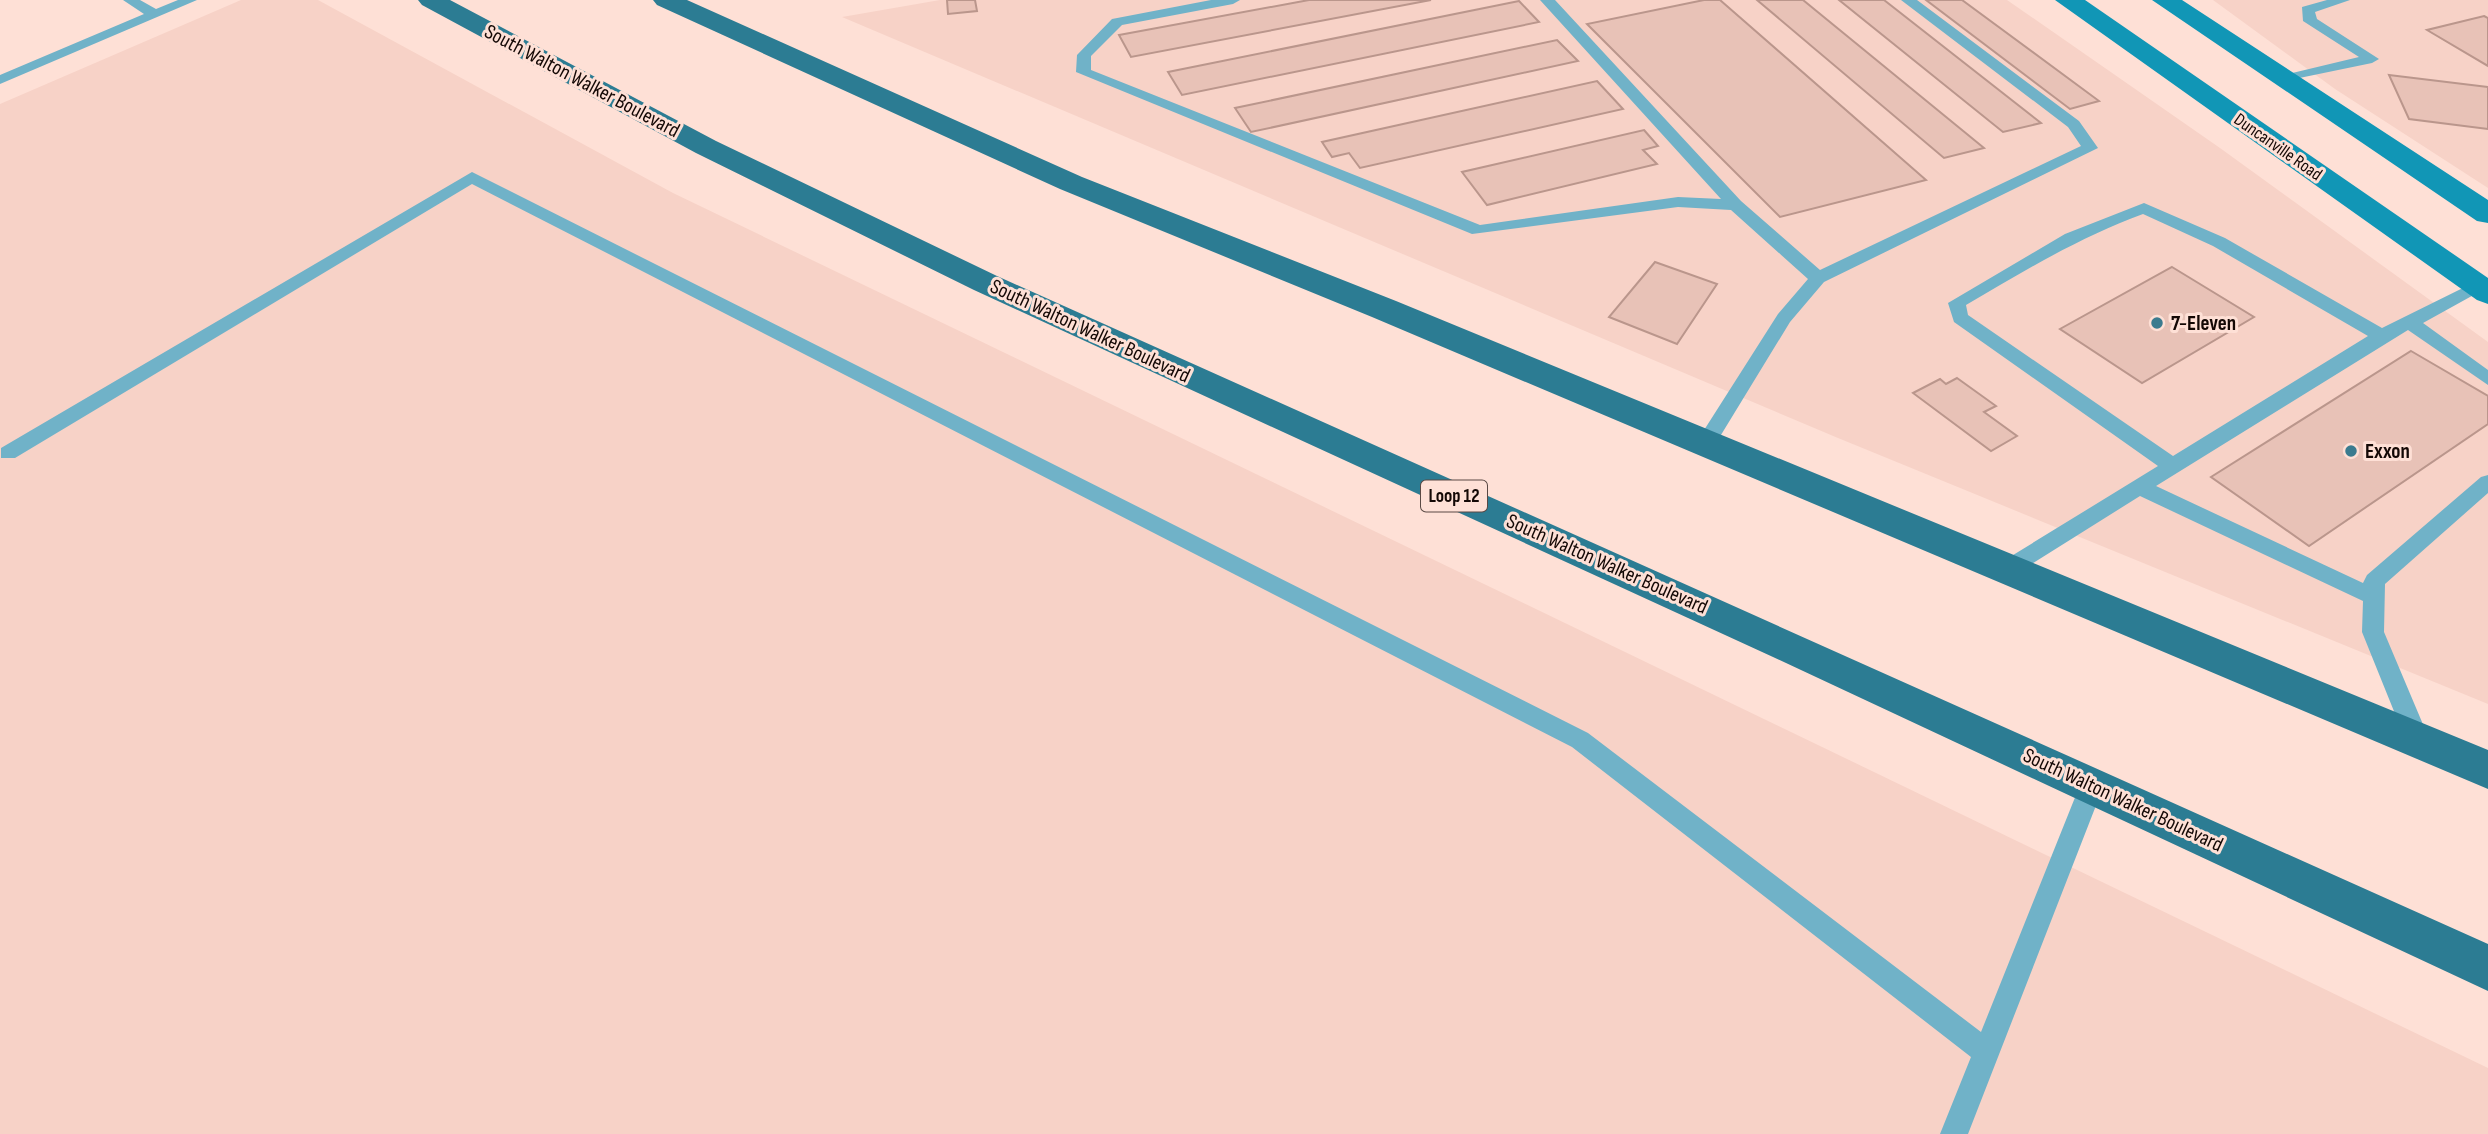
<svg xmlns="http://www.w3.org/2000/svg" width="2488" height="1134" viewBox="0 0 2488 1134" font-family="'Sofia Sans Condensed',sans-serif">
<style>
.built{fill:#f7d2c7}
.building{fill:#e8c2b7;stroke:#ba968c;stroke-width:2}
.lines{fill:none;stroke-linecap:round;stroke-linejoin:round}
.service{fill:#70b2c8;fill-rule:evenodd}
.secondary{fill:#1196b6;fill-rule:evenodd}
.primary{fill:#2c7c93;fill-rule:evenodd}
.poi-dot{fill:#3b7b8f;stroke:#fee0d6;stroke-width:2.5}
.labels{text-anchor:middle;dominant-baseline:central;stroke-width:6;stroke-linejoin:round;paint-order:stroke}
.far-street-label{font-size:18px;fill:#140805;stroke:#fee0d6}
.shield{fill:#fee0d6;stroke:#5a4944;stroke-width:2}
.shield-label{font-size:19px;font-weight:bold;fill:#140805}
.street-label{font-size:21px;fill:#140805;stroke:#fee0d6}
.poi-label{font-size:21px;font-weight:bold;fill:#140805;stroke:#fee0d6;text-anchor:start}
</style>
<rect width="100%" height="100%" fill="#fee0d6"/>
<path class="built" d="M241,0H318L673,193L2488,1068V1134H0V104Z
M940,0H2007L2220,148L2488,342V704L1838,438L842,17Z
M2213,0H2488V188L2335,89Z"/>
<path class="building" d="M947,0H975L977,11L948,14Z
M1309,0H1431L1131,57L1119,35Z
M1704,0H1720L1926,180L1780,217L1587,24Z
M1757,0H1803L1984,148L1944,158Z
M1839,0H1884L2041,123L2003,132Z
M1926,0H1962L2099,101L2070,109Z
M1519,1L1539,22L1182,95L1168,72Z
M2484,16L2488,18V66L2427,30Z
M1557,40L1578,61L1251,132L1235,108Z
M2389,75L2488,87V129L2409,119Z
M1597,81L1623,109L1360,168L1349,153L1332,157L1322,142Z
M1644,130L1658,146L1643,150L1657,164L1487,205L1462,172Z
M1655,262L1717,284L1677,344L1609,317Z
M2172,267L2254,317L2142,383L2060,329Z
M2411,351L2488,396V424L2309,546L2211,477Z
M1957,378L1996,406L1984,412L2017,436L1991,451L1913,393L1940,379L1946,384Z"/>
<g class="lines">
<path class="service" d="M123,0H140L156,9L178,0H197L0,84V75L144,14Z
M1211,0H1240L1233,4L1122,25L1091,56V70L1480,225L1678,197L1721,199L1540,0H1555L1741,201L1820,270L2081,146L2068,127L1901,0H1917L2079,121L2098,148L1824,282L1790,322L1713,448H1699L1696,443L1699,438L1778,314L1808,279L1731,210L1678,207L1472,234L1076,72L1077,55L1112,19Z
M2327,0H2350L2315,12L2317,19L2379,59L2372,63L2280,82V76L2359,57L2303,21L2302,7Z
M472,172L1588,733L1981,1032L2080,785L2084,778L2092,775L2100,778L2104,785L1968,1134H1940L1971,1057L1572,747L472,184L15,458H1V448Z
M2144,203L2225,238L2382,328L2473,283L2479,281L2488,287L2423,323L2488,370V385L2408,330L2156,486L2363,583L2367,575L2481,477L2488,475V493L2385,584L2384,632L2430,741L2426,748L2418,751L2410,748L2406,741L2362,632L2363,601L2140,496L2014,575H2000L1996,569L2000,563L2158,466L1954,322L1948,303L2065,234ZM2143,214L2213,246L2368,336L2173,456L1968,315L1966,305C2024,271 2080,237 2143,214Z"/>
<path class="secondary" d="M2055,0H2085L2488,278V304L2477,300Z
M2152,0H2182L2488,200V223L2477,221Z"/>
<path class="primary" d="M418,0H450L716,141L997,276L2488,944V991L1773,657L974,290L696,153L422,5Z
M653,0H687L1082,177L1396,301L2488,750V789L1372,317L1060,189L657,5Z"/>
</g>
<g class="poi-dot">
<circle cx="2157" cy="323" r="7"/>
<circle cx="2351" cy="451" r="7"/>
</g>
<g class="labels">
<g class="far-street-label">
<text transform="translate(2278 147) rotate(35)">Duncanville Road</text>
</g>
<rect class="shield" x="1421" y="480.5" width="66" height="31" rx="5"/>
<g class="shield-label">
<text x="1454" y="496">Loop 12</text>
</g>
<g class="street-label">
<text transform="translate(582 81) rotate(28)">South Walton Walker Boulevard</text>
<text transform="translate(1090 331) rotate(25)">South Walton Walker Boulevard</text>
<text transform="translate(1607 564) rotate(24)">South Walton Walker Boulevard</text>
<text transform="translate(2123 800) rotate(25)">South Walton Walker Boulevard</text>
</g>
<g class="poi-label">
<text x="2171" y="323">7-Eleven</text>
<text x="2365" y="451">Exxon</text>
</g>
</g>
</svg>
